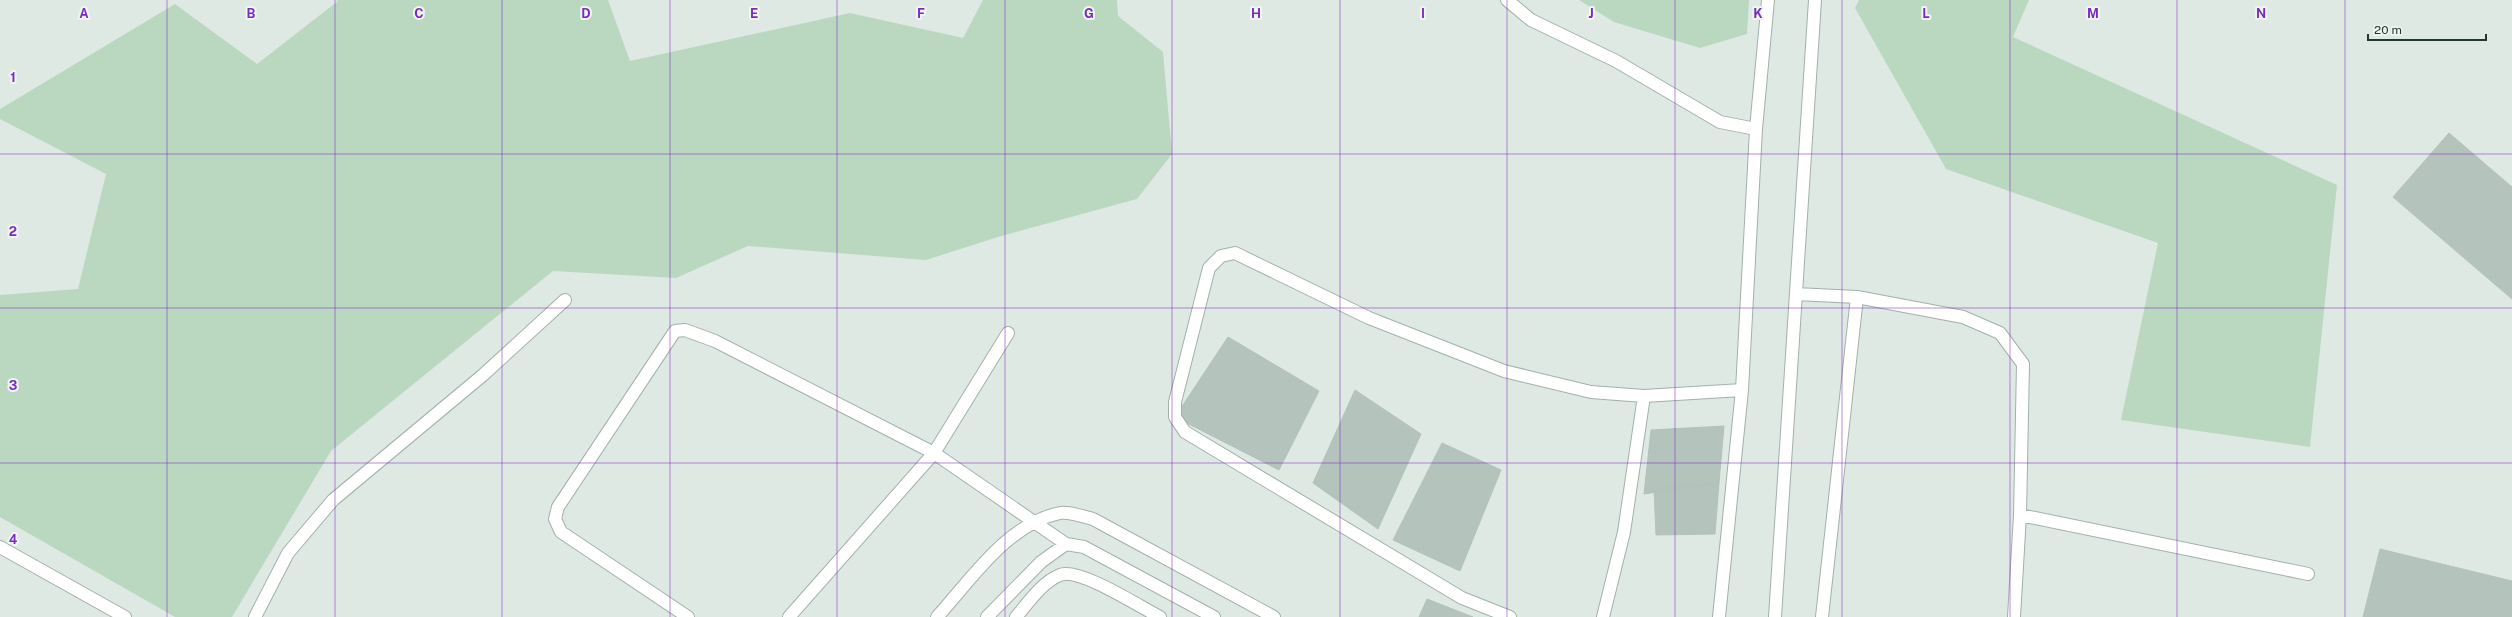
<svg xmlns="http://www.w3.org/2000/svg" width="2512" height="617" viewBox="0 0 2512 617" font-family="'Public Sans',sans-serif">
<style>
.green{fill:#bad8c0}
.building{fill:#b5c3bd;stroke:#b2c2ba}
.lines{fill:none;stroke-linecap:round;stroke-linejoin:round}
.minor-casing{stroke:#a3b0aa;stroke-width:14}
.minor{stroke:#fff;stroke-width:12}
.grid{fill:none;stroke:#7b2cbf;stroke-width:1;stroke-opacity:0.55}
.grid-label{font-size:13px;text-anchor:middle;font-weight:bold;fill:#7b2cbf;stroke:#eff6f2;stroke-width:4;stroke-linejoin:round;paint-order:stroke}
</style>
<rect width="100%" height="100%" fill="#dfe9e4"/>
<path class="green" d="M336,0H608L630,61L850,13L963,38L983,0H1117L1118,16L1163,52L1172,154L1137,199L998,237L926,260L748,246L676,278L553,271L331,451L232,617H175L0,517V295L78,289L106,174L0,119V109L175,4L257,64L338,1Z
M1579,0H1749L1747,34L1700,48L1614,22Z
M1859,0H2029L2013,37L2337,185L2310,447L2121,420L2158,243L1946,169L1855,8Z"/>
<path class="building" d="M2449,133L2512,187V299L2393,197Z
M1228,337L1319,391L1279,470L1175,417Z
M1355,390L1421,434L1378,529L1313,483Z
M1724,426L1719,483L1644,494L1651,430Z
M1442,443L1501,470L1460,571L1393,540Z
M1719,483L1715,534L1656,535L1654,489Z
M2380,549L2512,581V617H2363Z
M1427,599L1473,617H1419Z"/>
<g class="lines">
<defs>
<path id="minor" d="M1507,0L1531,20L1616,61L1720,122L1756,129
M1796,294L1857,297L1963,317L2000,333L2023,364L2020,515L2014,617
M2020,515L2308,574
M0,547L125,617
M255,617L288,553L333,500L483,375L565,300
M688,617L561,532L555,519L558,507L675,331L685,330L715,341L934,453L1066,544
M789,617L934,453L1008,333
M937,617C971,580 1007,524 1060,513C1069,511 1084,517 1093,519L1274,617
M987,617L1041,562L1066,544L1084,547L1214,617
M1016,617C1028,603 1042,582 1060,575C1079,567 1140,607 1160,617
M1510,617L1462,598L1185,432L1175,417V402L1209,268L1221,256L1235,253L1369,318L1504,371L1591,392L1644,396L1742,390
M1603,617L1624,532L1644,396
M1719,617L1742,390L1756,129L1768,0
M1775,617L1815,0
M1822,617L1857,297"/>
</defs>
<use href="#minor" class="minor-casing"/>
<use href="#minor" class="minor"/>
</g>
<path class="grid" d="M167,0V617M335,0V617M502,0V617M670,0V617M837,0V617M1005,0V617M1172,0V617M1340,0V617M1507,0V617M1675,0V617M1842,0V617M2010,0V617M2177,0V617M2345,0V617M0,154H2512M0,308H2512M0,463H2512"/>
<g class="grid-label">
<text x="84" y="18">A</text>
<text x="251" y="18">B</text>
<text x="419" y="18">C</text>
<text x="586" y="18">D</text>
<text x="754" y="18">E</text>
<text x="921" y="18">F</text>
<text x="1089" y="18">G</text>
<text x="1256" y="18">H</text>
<text x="1423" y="18">I</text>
<text x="1591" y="18">J</text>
<text x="1758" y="18">K</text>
<text x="1926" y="18">L</text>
<text x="2093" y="18">M</text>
<text x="2261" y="18">N</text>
<text x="13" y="82">1</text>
<text x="13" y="236">2</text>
<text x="13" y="390">3</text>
<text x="13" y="544">4</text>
</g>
<path d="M2368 34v6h118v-6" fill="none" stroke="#223730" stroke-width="2"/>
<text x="2374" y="34" font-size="12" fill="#223730" stroke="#eff6f2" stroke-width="3" paint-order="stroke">20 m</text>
</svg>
